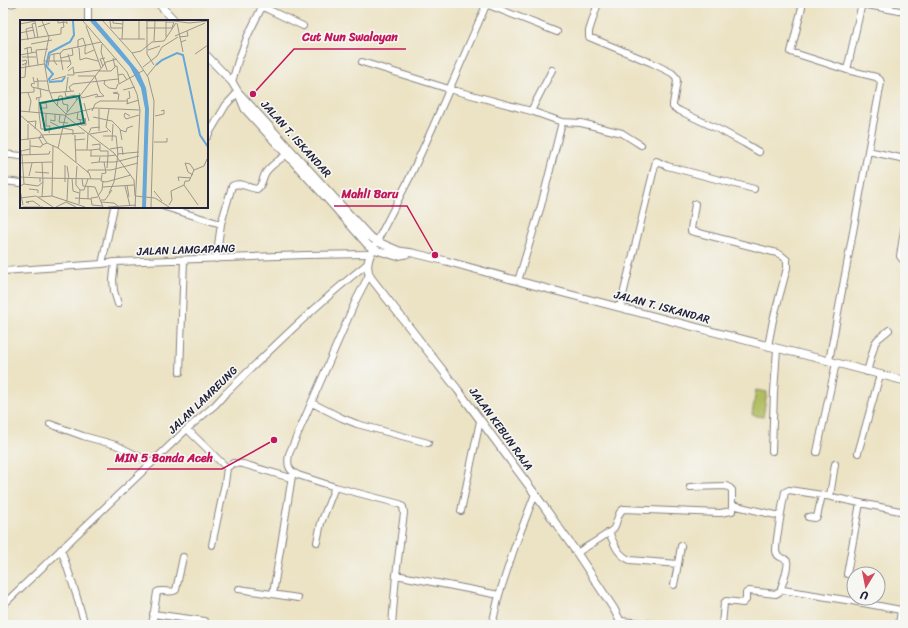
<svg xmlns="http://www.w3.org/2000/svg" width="908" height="628" viewBox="0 0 908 628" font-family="Sriracha,sans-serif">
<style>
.park{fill:#b1bd5f;stroke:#6a704d}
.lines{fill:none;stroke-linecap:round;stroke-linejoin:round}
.minor-casing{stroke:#878280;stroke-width:8}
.tertiary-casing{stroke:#878280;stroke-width:9}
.minor{stroke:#fff;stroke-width:6}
.tertiary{stroke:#fff;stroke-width:7}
.labels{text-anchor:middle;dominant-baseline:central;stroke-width:3.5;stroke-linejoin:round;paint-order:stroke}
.street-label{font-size:11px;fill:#22223b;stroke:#f6f6f2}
.inset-river{fill:none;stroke:#66a6d9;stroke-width:2}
.inset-road{fill:none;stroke:#9b968d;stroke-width:1}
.view{fill:#0f766e;fill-opacity:0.15;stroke:#0f766e;stroke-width:2}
.inset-edge{fill:none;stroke:#22223b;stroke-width:2}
.leader{fill:none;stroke:#c2185b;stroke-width:1.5}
.callout-dot{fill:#c2185b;stroke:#f6f6f2;stroke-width:1.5}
.callout-label{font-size:12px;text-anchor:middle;font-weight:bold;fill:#c2185b;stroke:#f6f6f2;stroke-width:3.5;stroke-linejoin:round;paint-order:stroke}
</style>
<rect width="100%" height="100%" fill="#f6f6f2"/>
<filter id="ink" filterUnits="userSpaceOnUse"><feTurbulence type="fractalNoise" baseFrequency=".025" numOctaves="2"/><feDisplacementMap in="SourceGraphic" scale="8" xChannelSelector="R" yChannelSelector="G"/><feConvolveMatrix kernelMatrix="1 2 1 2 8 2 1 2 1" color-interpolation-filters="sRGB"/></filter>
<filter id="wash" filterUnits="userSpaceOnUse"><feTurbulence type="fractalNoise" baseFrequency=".012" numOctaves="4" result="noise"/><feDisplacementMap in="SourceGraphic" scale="16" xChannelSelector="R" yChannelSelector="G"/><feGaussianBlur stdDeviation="0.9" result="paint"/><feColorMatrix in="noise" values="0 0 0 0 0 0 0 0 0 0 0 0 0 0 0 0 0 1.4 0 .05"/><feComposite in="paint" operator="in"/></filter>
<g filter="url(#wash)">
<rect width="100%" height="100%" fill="#ece3c4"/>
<path class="park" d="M756,390L767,392L763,417L752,415Z"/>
</g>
<g filter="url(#ink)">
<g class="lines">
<defs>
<path id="minor" d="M598,3L589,31V37L652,63L672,73L676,77L677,81L673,104V107L680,111L722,131L744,143L759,152
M803,3L791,52L847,70L876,77L880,80L881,83L868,151L829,361
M8,4L14,3
M486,4L557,32
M862,4L905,12
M263,7L303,26
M88,21V3
M362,62L449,89L531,111L562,122L541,206L518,281
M847,70L862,3
M232,82L238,61L248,35L264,3
M531,111L552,70
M562,122L581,123L622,133L633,140L641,145
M207,137L226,105L238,92
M868,151L905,159
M3,154L21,156
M4,181L21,183
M695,204L691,229V231L777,253L781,255L787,260V268L773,320L768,346
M165,207L221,224
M905,224L900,256L902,259L905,261
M373,249L409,179L432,129L487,3
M216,259L221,224L232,186C239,181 248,188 257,189C263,185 262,178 266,172C271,165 279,160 286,155
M115,262L113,280L114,291L118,304
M102,264L114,207
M3,271L102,264L115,262L306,255L370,254
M369,275L356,300L289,454C287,465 288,470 298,475L335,487L400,504L403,507L404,513L396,575L392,625
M620,307L656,161L667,166L754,189
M180,372L184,260
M867,372L875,343L878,339L889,330
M312,403L342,418L357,424L428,443
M50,424L83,436L116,445L144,459L151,464
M187,429L227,468
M772,451L774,392L777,349
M817,452L836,363
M858,453L880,375
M830,496L835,464
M732,505L780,516
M461,511L480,421
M808,517L815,518L817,517L822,495
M609,532C614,543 617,555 630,560L678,564L681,546
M317,542L321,523L335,487
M212,545L225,483L227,468L233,463L243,464L291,478
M61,549L76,594L85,625
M577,553C584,548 611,533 614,528C618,521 617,512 624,509L720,513L732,511V490L730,488L726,486L690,487
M847,574L860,503
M396,575L499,595
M674,585L678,564
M239,589L298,598
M273,594L292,476
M3,605L187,429L215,405L225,394C271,349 317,304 368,263
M901,610L852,601L783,590L781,588C783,583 789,564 787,561C783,556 777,559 776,551C776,545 777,538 778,532C780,519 782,506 785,492L789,490L822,495L860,503L905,512
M153,614L205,621
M621,621L664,625
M152,625L157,592C163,589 171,594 176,590L183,557
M492,625L499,595L515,546L535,494
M722,625L724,603L726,601L743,603L746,600V593L749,591L776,594L783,590
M899,625L901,610L905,606"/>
<path id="tertiary" d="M158,3L175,21
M207,56L232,82L238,92L245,109L330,202L367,244L373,249L396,256L406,254
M238,92L369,236L378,242L399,251L413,253L446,261L533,285L768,346L829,361L905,381
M373,249C368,259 365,268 371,278L458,390L535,494L577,553L614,609L622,625"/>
</defs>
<use href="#minor" class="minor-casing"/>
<use href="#tertiary" class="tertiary-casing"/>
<use href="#minor" class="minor"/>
<use href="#tertiary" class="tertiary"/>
</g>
</g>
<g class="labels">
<g class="street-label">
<text transform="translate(296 139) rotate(48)">JALAN T. ISKANDAR</text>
<text transform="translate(186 250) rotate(-2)">JALAN LAMGAPANG</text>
<text transform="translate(662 307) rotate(15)">JALAN T. ISKANDAR</text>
<text transform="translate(203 400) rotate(-44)">JALAN LAMREUNG</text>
<text transform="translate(501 429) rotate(54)">JALAN KEBUN RAJA</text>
</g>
</g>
<g transform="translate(20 20)">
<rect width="188" height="188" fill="#ece3c4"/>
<path d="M70,1H76L101,30L119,52L126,68L129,89L126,187H122L125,89L121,68L110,47Z" fill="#66a6d9"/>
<path class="inset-river" d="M136,45L142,40L157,33L163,35L180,115L188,127M45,57L42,61L30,62L29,59L33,54L26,46L29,33L50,22L54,15L53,1"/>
<path class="inset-road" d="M38,1V3L47,2V4M63,1L107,52L117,74L120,90L115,187M83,1L112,33L121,31L132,22L144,21L156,3M90,1L91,8H103M93,1V3L103,4M126,1H147M127,1V34L134,45M154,1L169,3L188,1M146,2V17M157,3L161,22M0,4L15,1L18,18M66,6L81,48M18,7L30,3M126,8H152L154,2H146M0,13L14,10M155,16L185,3M159,17L168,16L167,11M15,18L12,4L15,3M99,19H125M102,19L103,1M119,19V1M0,20L41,14V8L44,7L43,1M8,20L6,9L13,7M134,21L135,1M11,24L32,20M82,24L81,32L87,50M7,27L9,47M65,27V34L74,30M58,28V20L63,18L66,27M59,28L60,40L66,38L78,41M4,29L11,27L12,33M128,30L140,26M163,32L161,22L166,20M112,33L128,57L134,81L131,187M175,34L188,25M0,35L16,32M2,37H16M41,38L53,35L52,28M24,41H34V34L41,33M2,45L7,43L6,40L2,41M18,45L16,30L28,29M37,45L34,41H51M28,46L30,35L34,34M83,46L80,39L85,38M95,46H97L99,64L124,50M123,47L137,36L142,27L158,17M0,48L24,44M47,48L51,44L48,34M43,50L40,34L43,30L81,22M79,51H91L95,47L93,38M54,53L80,50M47,55H54L53,47L48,51M98,55L103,54L107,60M58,56H75M75,56L80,72M127,56L136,45M13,57L14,62L18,61V68M0,58L5,57L6,43M17,58L18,61H28M31,60L46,56M85,60L84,64L89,68L96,69L98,64M15,63L11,64L12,67L29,71M103,70L115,67M51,71L49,67L53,64L98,59M45,72L46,77L55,75L57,80M46,72L48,57M98,72L93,73L99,74L98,80M0,73L14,72V68M8,73L11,81L9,92M30,73L54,71M59,73L62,78L77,74L78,77M75,77L84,76L80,72M19,78V93M17,80L16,78L21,77L20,68M64,83L69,101M106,84L119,80M108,84L107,79L110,78L109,71M37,86L39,76H42L43,84L48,85L47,92M20,88H27L26,83H21M89,89L86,107L91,112M0,91L44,95M72,91L75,84L80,81H107M58,92L57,99L62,100M19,93L21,109H27M26,94V106H30L29,113M46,94L86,42L97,39M0,95L20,112L27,123L38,128L46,94L33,81L29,70L24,41L29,17L22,1M40,95L39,102L48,103M44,95L94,133L114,160L115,176L135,178L149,187M46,95L75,88L120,90M110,96L105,93L104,96L106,99L119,95M135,96L144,94V90L141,91M73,97L92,101L100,109L102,120M30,100L35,101V94M60,100L61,105H66L65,98V101M7,102L16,101L15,109M30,102L38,106L40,109M43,108L53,110V115M100,110L106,112L107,108L113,106M79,111V89M69,113L71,108L80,107M22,114L19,118L23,125M70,114L88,111M22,115L65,113M55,115V120L65,119M83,116H96L98,134L94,162L89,173M55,119L56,142M0,120L24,117M8,120V104M10,120V135M92,121L93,104M134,122H147V118M72,125L80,124V131H88M10,126L21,127L22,125L27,123M38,128L69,153L71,159M90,129L102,127L103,135M56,130H71M67,130L68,113M88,131V136L96,135M97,134L119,132M0,135L29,134L30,131M1,135V131L10,129M70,136H88M71,136V130L80,129M79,142H95L119,136M0,143L32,142M71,143L79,142L80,137M45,145V162M47,146L49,159M87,148L88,136M15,152L29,153M68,153V150H91L118,143M81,154L86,153L84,142M82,155L81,161L86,162L111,155M173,155L168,152L165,143L170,144L174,150M9,156L12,143M0,157L20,158M52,158L53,171L59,173M56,159V165L60,170L59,184M56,159L57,146M62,159L63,166L75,167L83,187M159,161L158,157L171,158M20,162V158L81,159M4,164L18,166L23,162L22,142M107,165L109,177M164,165L178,185M0,166L4,164L2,135M105,166L110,186M83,167L114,165M9,169L18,170V173M0,170L3,185M60,170H64L68,159M134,171L142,181M32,176L33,125M78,176L82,170L83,161M18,177L32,176L65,187M22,177L23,162M78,177L71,178L72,185L82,186M0,178L16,176L33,187M55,178L71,179M68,179V166M81,180H85L92,170M47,181L48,159M81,182L94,183L98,186M9,183L6,182L13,181L20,186M149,185L152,180L151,171L164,165L165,161H169L174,150L184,146L187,139M3,187H23M36,187L46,182L56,187M88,187L116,185"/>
<path class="view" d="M59,76L64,103L25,110L20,83Z"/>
<rect width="188" height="188" class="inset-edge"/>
</g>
<path class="leader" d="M253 94L294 49H406M435 255L407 206H334M274 440L222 469H107"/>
<g class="callout-dot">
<circle cx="253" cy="94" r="4"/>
<circle cx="435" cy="255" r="4"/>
<circle cx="274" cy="440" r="4"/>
</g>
<g class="callout-label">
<text x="350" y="41">Cut Nun Swalayan</text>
<text x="370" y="198">Mahli Baru</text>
<text x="164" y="462">MIN 5 Banda Aceh</text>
</g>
<rect width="908" height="628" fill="none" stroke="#f6f6f2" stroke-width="16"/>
<g transform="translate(866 586) rotate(190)"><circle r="19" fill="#f6f6f2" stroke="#a1a1a9"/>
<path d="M0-3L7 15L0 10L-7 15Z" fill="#d1495b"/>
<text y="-6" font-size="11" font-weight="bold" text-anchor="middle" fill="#22223b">U</text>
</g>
</svg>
